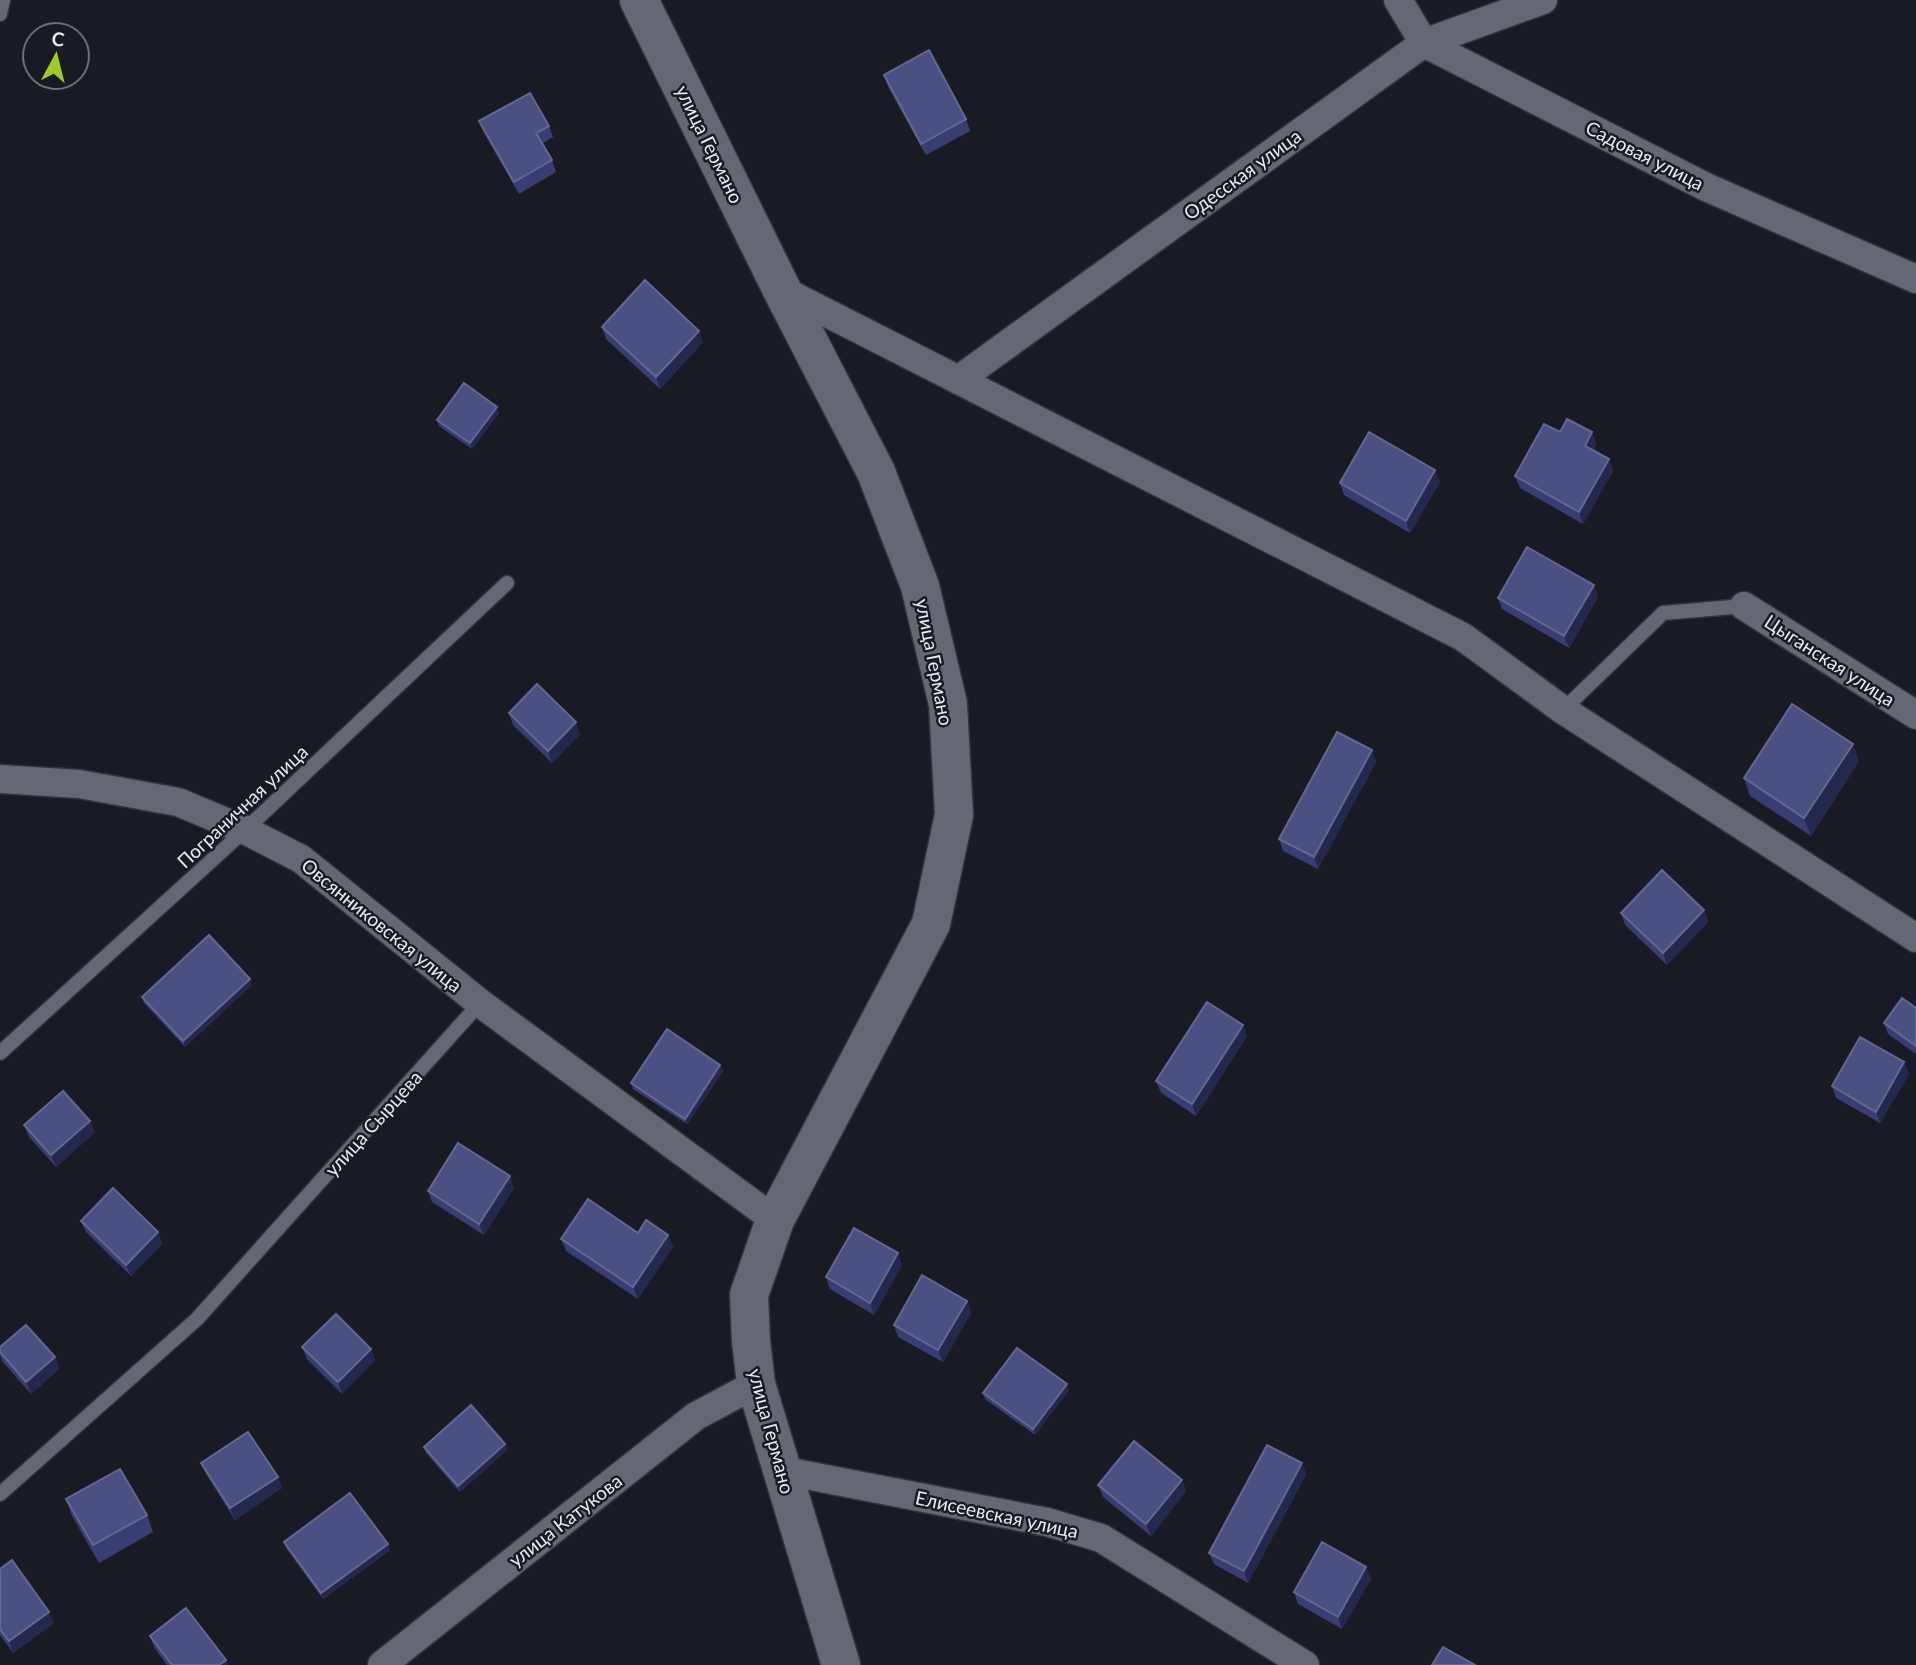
<svg xmlns="http://www.w3.org/2000/svg" width="1916" height="1665" viewBox="0 0 1916 1665" font-family="Lato,sans-serif">
<style>
.lines{fill:none;stroke-linecap:round;stroke-linejoin:round}
.lane-casing{stroke:#33343b;stroke-width:17}
.street-casing{stroke:#33343b;stroke-width:31}
.secondary-casing{stroke:#33343b;stroke-width:41}
.lane{stroke:#656873;stroke-width:14}
.street{stroke:#656873;stroke-width:28}
.secondary{stroke:#656873;stroke-width:38}
.wall{fill:#373e73}
.shaded-wall{fill:#23284e}
.building{fill:#4a5081;stroke:#636892;stroke-width:2}
.labels{text-anchor:middle;dominant-baseline:central;stroke-width:5;stroke-linejoin:round;paint-order:stroke}
.street-label{font-size:19px;fill:#e9eaf1;stroke:#191b24}
</style>
<rect width="100%" height="100%" fill="#191b24"/>
<g class="lines">
<defs>
<path id="lane" d="M0,14L3,0
M1563,710L1663,613L1744,606
M0,1053L245,830L507,583
M0,1494L197,1319L480,1003"/>
<path id="street" d="M1398,0L1424,43L1706,187L1916,279
M782,290L1463,637L1563,710L1916,938
M958,380L1424,43L1543,0
M1744,606L1916,715
M0,779L79,784L178,802L245,830L301,859L480,1003L775,1220
M780,1470L1047,1522L1101,1538L1305,1665
M382,1665L696,1416L756,1384"/>
<path id="secondary" d="M639,0L782,290L876,472L920,586L948,704L954,815L931,924L775,1220L749,1295L751,1341L756,1384L841,1665"/>
</defs>
<use href="#lane" class="lane-casing"/>
<use href="#street" class="street-casing"/>
<use href="#secondary" class="secondary-casing"/>
<use href="#lane" class="lane"/>
<use href="#street" class="street"/>
<use href="#secondary" class="secondary"/>
</g>
<path class="wall" d="M884,75L966,119L970,131L926,155L888,87Z
M479,121L549,126L553,137L542,144L552,160L556,172L519,194L484,133Z
M602,327L703,342L660,389L606,339Z
M499,413L472,449L439,426L437,420Z
M1560,432H1592L1596,444L1593,451L1609,459L1613,471L1583,524L1520,488L1515,476Z
M1440,482L1410,533L1344,495L1340,483Z
M1598,597L1569,648L1502,609L1498,598Z
M509,713L580,734L552,763L513,725Z
M1372,750L1376,762L1318,869L1283,851L1279,839Z
M1859,761L1811,836L1750,796L1744,778Z
M1704,910L1708,922L1667,965L1625,925L1621,913Z
M252,985L185,1047L144,1003L142,997Z
M1916,1008V1054L1888,1034L1884,1023Z
M1243,1025L1247,1036L1196,1116L1161,1093L1156,1081Z
M1904,1062L1909,1074L1880,1123L1836,1098L1832,1086Z
M720,1065L723,1071L687,1124L633,1089L631,1083Z
M24,1125L95,1132L56,1167L29,1137Z
M514,1188L484,1235L432,1202L428,1191Z
M81,1221L158,1232L162,1244L131,1276L86,1232Z
M638,1233L668,1235L673,1247L638,1299L566,1251L561,1239Z
M902,1265L874,1315L830,1289L826,1277Z
M967,1301L971,1313L943,1362L898,1337L894,1325Z
M0,1347L55,1357L59,1369L31,1394L2,1361L0,1355Z
M302,1347L371,1349L375,1360L342,1394L307,1359Z
M1069,1390L1035,1435L985,1399L983,1393Z
M505,1444L507,1450L460,1492L426,1453L424,1447Z
M201,1463L278,1477L282,1488L235,1520L206,1474Z
M1302,1463L1306,1475L1248,1583L1214,1564L1209,1553Z
M1182,1480L1186,1491L1151,1536L1103,1497L1098,1485Z
M66,1499L147,1515L153,1532L99,1563L72,1516Z
M284,1542L390,1550L323,1599L286,1548Z
M1366,1567L1371,1579L1342,1629L1298,1604L1294,1592Z
M0,1569L54,1623L13,1653L0,1635Z
M150,1636L226,1660L228,1665H167L154,1647Z"/>
<path class="shaded-wall" d="M699,331L703,342L660,389L656,377Z
M497,407L499,413L472,449L470,443Z
M1592,432L1596,444L1589,458L1585,446Z
M1609,459L1613,471L1583,524L1579,512Z
M1435,470L1440,482L1410,533L1406,521Z
M1594,585L1598,597L1569,648L1564,636Z
M576,722L580,734L552,763L548,751Z
M1853,744L1859,761L1811,836L1804,818Z
M1372,750L1376,762L1318,869L1314,857Z
M1704,910L1708,922L1667,965L1663,953Z
M250,979L252,985L185,1047L183,1041Z
M1243,1025L1247,1036L1196,1116L1192,1104Z
M1904,1062L1909,1074L1880,1123L1876,1112Z
M720,1065L723,1071L687,1124L685,1119Z
M90,1121L95,1132L56,1167L51,1155Z
M510,1176L514,1188L484,1235L479,1224Z
M158,1232L162,1244L131,1276L126,1265Z
M668,1235L673,1247L638,1299L633,1287Z
M898,1253L902,1265L874,1315L870,1303Z
M967,1301L971,1313L943,1362L938,1350Z
M371,1349L375,1360L342,1394L338,1382Z
M55,1357L59,1369L31,1394L26,1382Z
M1067,1384L1069,1390L1035,1435L1033,1429Z
M505,1444L507,1450L460,1492L458,1486Z
M1302,1463L1306,1475L1248,1583L1244,1571Z
M278,1477L282,1488L235,1520L230,1508Z
M1182,1480L1186,1491L1151,1536L1146,1524Z
M388,1544L390,1550L323,1599L321,1593Z
M1366,1567L1371,1579L1342,1629L1338,1617Z
M49,1612L54,1623L13,1653L9,1641Z
M226,1660L228,1665H219Z"/>
<path class="building" d="M929,50L966,119L921,144L884,75Z
M530,93L549,126L536,133L552,160L514,182L479,121Z
M645,280L699,331L656,377L602,327Z
M464,383L497,407L470,443L437,420Z
M1567,419L1592,432L1585,446L1609,459L1579,512L1515,476L1544,424L1560,432Z
M1369,432L1435,470L1406,521L1340,483Z
M1527,547L1594,585L1564,636L1498,598Z
M537,684L576,722L548,751L509,713Z
M1792,704L1853,744L1804,818L1744,778Z
M1337,732L1372,750L1314,857L1279,839Z
M1662,870L1704,910L1663,953L1621,913Z
M209,935L250,979L183,1041L142,997Z
M1902,998L1916,1008V1046L1884,1023Z
M1207,1002L1243,1025L1192,1104L1156,1081Z
M667,1029L720,1065L685,1119L631,1083Z
M1860,1037L1904,1062L1876,1112L1832,1086Z
M63,1091L90,1121L51,1155L24,1125Z
M458,1143L510,1176L479,1224L428,1191Z
M113,1188L158,1232L126,1265L81,1221Z
M588,1199L638,1233L646,1220L668,1235L633,1287L561,1239Z
M854,1228L898,1253L870,1303L826,1277Z
M922,1275L967,1301L938,1350L894,1325Z
M336,1314L371,1349L338,1382L302,1347Z
M26,1325L55,1357L26,1382L0,1352V1347Z
M1017,1348L1067,1384L1033,1429L983,1393Z
M471,1405L505,1444L458,1486L424,1447Z
M248,1432L278,1477L230,1508L201,1463Z
M1134,1441L1182,1480L1146,1524L1098,1485Z
M1267,1445L1302,1463L1244,1571L1209,1553Z
M120,1469L147,1515L93,1545L66,1499Z
M350,1493L388,1544L321,1593L284,1542Z
M1322,1542L1366,1567L1338,1617L1294,1592Z
M12,1560L49,1612L9,1641L0,1629V1569Z
M186,1608L226,1660L219,1665H172L150,1636Z
M1443,1647L1475,1665H1432Z"/>
<g class="labels">
<g class="street-label">
<text transform="translate(710 144) rotate(64)">улица Германо</text>
<text transform="translate(1645 155) rotate(27)">Садовая улица</text>
<text transform="translate(1242 174) rotate(-36)">Одесская улица</text>
<text transform="translate(1830 660) rotate(33)">Цыганская улица</text>
<text transform="translate(935 662) rotate(79)">улица Германо</text>
<text transform="translate(242 806) rotate(-43)">Пограничная улица</text>
<text transform="translate(382 925) rotate(39)">Овсянниковская улица</text>
<text transform="translate(373 1123) rotate(-48)">улица Сырцева</text>
<text transform="translate(772 1431) rotate(75)">улица Германо</text>
<text transform="translate(997 1514) rotate(12)">Елисеевская улица</text>
<text transform="translate(565 1520) rotate(-38)">улица Катукова</text>
</g>
</g>
<g transform="translate(56 56) rotate(7)"><circle r="33" fill="#191b24" stroke="#6c6e76" stroke-width="2"/>
<path d="M0-5L12 26L0 18L-12 26Z" fill="#9fca2d"/>
<text y="-10" font-size="19" font-weight="bold" text-anchor="middle" fill="#e9eaf1">С</text>
</g>
</svg>
